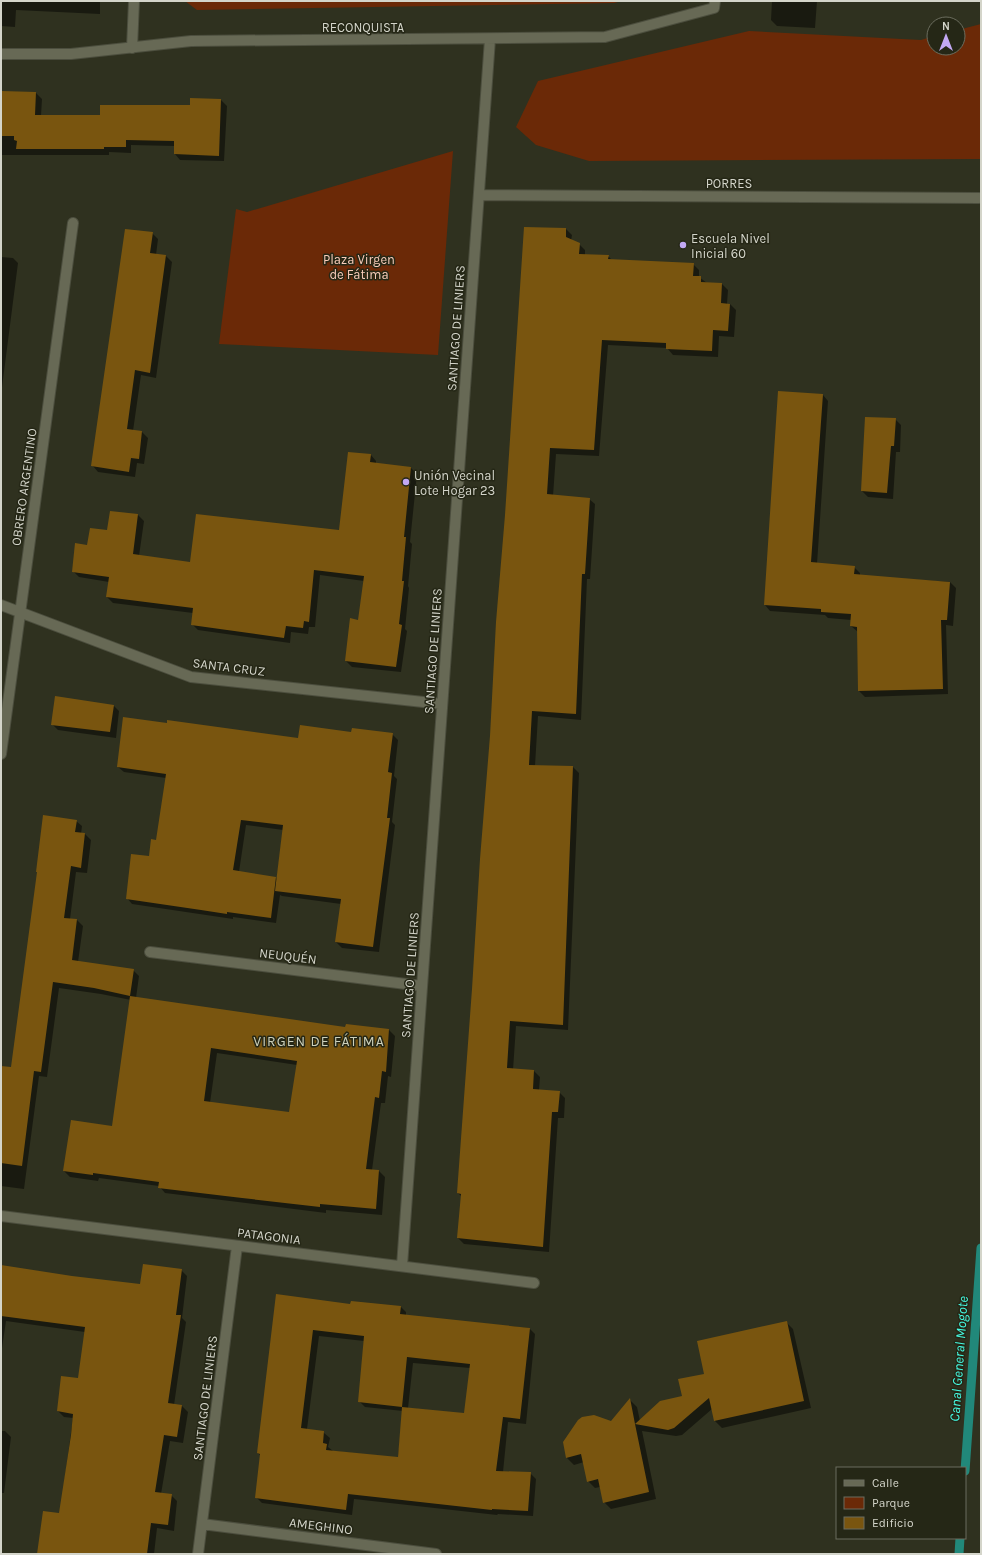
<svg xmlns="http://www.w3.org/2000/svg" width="982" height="1555" viewBox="0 0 982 1555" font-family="Karla,sans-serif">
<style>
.green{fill:#6b2907}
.shadow{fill:#0007;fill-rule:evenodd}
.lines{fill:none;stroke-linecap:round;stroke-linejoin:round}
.stream{stroke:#21887a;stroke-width:9}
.building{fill:#79550f;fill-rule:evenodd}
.minor-casing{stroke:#4c4e3e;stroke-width:12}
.minor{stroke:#676955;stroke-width:10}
.poi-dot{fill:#c2a8f3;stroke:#252716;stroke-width:1.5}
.labels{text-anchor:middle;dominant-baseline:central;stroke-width:3;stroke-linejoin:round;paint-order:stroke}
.street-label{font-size:13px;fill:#d4d5ca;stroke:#252716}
.poi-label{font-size:13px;fill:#d4d5ca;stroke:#252716;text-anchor:start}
.park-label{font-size:13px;fill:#fbcdba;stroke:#252716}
.neighbourhood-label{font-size:14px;letter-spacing:1px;fill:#ced1bb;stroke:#252716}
.water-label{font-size:14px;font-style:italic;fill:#45fae2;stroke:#252716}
</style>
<rect width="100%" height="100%" fill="#2f311f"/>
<path class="green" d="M185,1H622L614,3L197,10Z
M981,24V159L589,161L536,145L516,127L538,81L749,31L921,40L934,36V48H958V30Z
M453,151L438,355L219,344L236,209L247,212Z"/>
<path class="shadow" d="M1,1H100V14L16,10L15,27L1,26Z
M772,1H817L815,28L777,26L771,20Z
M1,92L36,93L42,99L41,116H101L191,106L221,100L227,106L224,161L180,160L175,154V146L131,145V153L109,152V155H1Z
M566,229L572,235L571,241L579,244L585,250V255L608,256L612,260L693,264L699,270V277L707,283L722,284L728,290L727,304H730L736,310L734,337L719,336L718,357L673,355L667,348L608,345L599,456L556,454L553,496L589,499L595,504L590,579H587L581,720L538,716L535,766L573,767L579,773L568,1030L516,1026L513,1070L534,1071L540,1077L539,1090L559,1092L565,1098L564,1118H558L549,1252L464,1244L458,1238L462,1197L458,1193Z
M152,233L158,239L156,255L166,256L172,262L156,378L141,375L133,431L142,432L148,438L144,464L137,463L135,477L98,472L93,466Z
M1,257L13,258L18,263L1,395Z
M823,395L828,401L817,564L854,567L860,573V576L950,582L956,588L953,626L946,625L948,694L865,697L859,691L858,632L851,626V620L828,618L825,615L770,611L765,605Z
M895,419L901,425L900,452H896L893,499L868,497L862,491Z
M371,455L376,461V464L411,468L417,474L410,542L412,544L408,586L409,588L405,629L407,631L401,672L352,667L346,661L359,621L364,581L320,575L315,627H309L308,634L291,632L290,643L198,630L192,624L193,613L113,603L107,597L109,582L79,577L73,571L88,546L108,531L138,515L144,521L139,556L190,563L340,531Z
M114,706L119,711L116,738L58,730L52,724Z
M352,733L392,734L398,740L394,776L397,779L392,822L395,825L379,952L342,948L336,942L341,904L282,896L280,895L276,923L233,917V919L132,904L127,898L157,841L166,778L124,772L118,767L299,739ZM246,825L283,830L277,879L276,878L239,872Z
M76,821L82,826L81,834H85L91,840L87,873L76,872L70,919L77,920L83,926L78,962L133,970L139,976L136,998L346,1028L389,1030L395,1036L391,1077L388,1076L385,1103H381L372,1170L379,1171L385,1177L382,1215L326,1210V1213L165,1193L159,1186L99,1178L98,1181L70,1177L64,1171L113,1127L131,1000L101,994L59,988L47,1077L39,1076L24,1189L1,1186V1067L12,1068L38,873L37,872ZM217,1053L297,1065L290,1114L210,1103Z
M1,1267L72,1277L141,1285L181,1270L187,1276L182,1318L186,1322L174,1405L182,1406L188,1412L183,1443L170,1441L161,1494L171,1495L177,1501L174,1531L157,1528L154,1554H38L60,1514L73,1418L64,1417L58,1411L79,1379L85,1332L6,1321L1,1355Z
M277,1295L351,1305L401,1307L406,1312V1316L529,1328L535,1334L526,1424L508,1422L503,1472L530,1473L536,1479L533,1516L498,1514L497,1515L354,1499L352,1515L262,1503L256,1497L261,1456L258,1453ZM319,1336L364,1341L359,1401L365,1407L403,1411L398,1458L333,1451L328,1447L330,1438L324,1433L307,1429ZM413,1363L470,1368L465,1414L408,1408Z
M786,1322L793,1329L811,1408L722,1428L715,1421L712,1409L682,1435L676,1436L642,1431L656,1499L611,1509L604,1502L600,1487L595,1488L588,1481L584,1462L574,1465L567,1458L564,1442L611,1422L630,1400L637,1407L640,1421L683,1397L705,1375Z
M1,1431H5L11,1437L4,1493H1Z"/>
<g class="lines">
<path class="stream" d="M965,1471L981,1248
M959,1554L960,1538"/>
</g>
<path class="building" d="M1,91L36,92L35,115H100V105H190V98L221,99L219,156L174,154V141L126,140V147H104V149H16L17,141L14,140V136H1Z
M524,227L566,228V237L580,243L579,254L609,255L608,259L694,263L693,276H701V282L722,283L721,303L730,304L728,331L713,330L712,351L666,349V343L602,340L594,450L550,448L547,494L590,498L585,574H582L576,714L532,711L529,765L573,766L563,1025L510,1021L507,1068L534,1070L533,1089L560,1091L558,1112H552L543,1247L457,1238L461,1194L457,1193L472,989L480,859L490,736L496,622L505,515Z
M125,229L153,232L150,253L166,255L150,373L135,370L127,429L142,431L139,459L131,458L129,472L91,466Z
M778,391L823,394L811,562L855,566L854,574L950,582L947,620H941L943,689L858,691L857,627L850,626L851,614L821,612V609L764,605Z
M865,417L896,418L894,446H891L887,493L861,491Z
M348,452L371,454L370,462L411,467L404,537H406L402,581H404L399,624L402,625L396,667L345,661L350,618L358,620L364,576L314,570L309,622L304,621L303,628L286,626L284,638L191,625L193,608L106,597L109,577L72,572L75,543L87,545L90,528L107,530L110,511L138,514L133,554L190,562L196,514L339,530Z
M55,696L114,705L110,732L51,725Z
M123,717L167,723V720L298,738L300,725L351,732L352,728L393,733L388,772L392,773L387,818H390L373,947L335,942L341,899L275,891L283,825L241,820L233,870L276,877L271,918L227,912V914L201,910L126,899L131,854L149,856L151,839L156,840L166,774L117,767Z
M43,815L77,820L75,832L85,833L81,868L71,866L64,918L77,919L72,960L134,969L130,996L94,988L53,982L41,1072L34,1071L22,1166L1,1163V1066L11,1067L37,872H36Z
M130,996L345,1027L346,1024L389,1029L386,1072L382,1071L379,1098L375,1097L366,1169L379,1170L376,1209L320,1204V1207L242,1198L158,1188L159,1182L93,1173V1175L63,1171L71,1120L112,1126ZM211,1048L297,1061L289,1112L204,1101Z
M143,1264L182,1269L176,1315H181L168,1403L182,1405L177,1437L164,1435L155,1492L172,1494L168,1525L151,1523L147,1554H37L43,1511L59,1513L71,1435L73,1414L57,1411L61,1376L78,1378L85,1327L1,1316V1265L72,1276L140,1284Z
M276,1294L350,1304L351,1301L401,1306L400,1314L530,1328L520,1419L503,1417L496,1471L531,1472L528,1511L492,1509V1510L348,1494L346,1510L255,1498L260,1454L257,1453ZM313,1330L364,1336L358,1402L402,1407L398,1457L326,1450L327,1444L323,1443L324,1431L301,1428ZM407,1357L470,1364L464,1413L402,1407Z
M787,1321L804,1401L714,1421L709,1398L674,1428L668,1430L635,1424L649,1492L603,1503L598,1479L587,1482L581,1454L566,1458L563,1442L578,1420L582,1417L594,1415L611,1421L630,1398L635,1424L660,1401L682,1396L678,1379L704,1374L697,1341Z"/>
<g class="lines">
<defs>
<path id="minor" d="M132,48L134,1
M1,54H71L191,41L605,37L714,8L715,1
M479,195L979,198
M1,605L191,677L442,704
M1,754L73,223
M150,952L422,986
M1,1216L534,1283
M402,1266L490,39
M202,1524L436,1554
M198,1554L237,1246"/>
</defs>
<use href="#minor" class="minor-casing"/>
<use href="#minor" class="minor"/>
</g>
<g class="poi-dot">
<circle cx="683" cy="245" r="4"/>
<circle cx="406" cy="482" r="4"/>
</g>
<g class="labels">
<g class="street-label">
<text x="363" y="27">RECONQUISTA</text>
<text x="729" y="183">PORRES</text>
<text transform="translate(456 328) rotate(-86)">SANTIAGO DE LINIERS</text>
<text transform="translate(24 487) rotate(-82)">OBRERO ARGENTINO</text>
<text transform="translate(433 651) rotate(-86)">SANTIAGO DE LINIERS</text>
<text transform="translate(229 667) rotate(7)">SANTA CRUZ</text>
<text transform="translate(288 956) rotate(7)">NEUQUÉN</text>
<text transform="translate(410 975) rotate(-86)">SANTIAGO DE LINIERS</text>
<text transform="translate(269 1236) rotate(7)">PATAGONIA</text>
<text transform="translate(205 1398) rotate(-83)">SANTIAGO DE LINIERS</text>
<text transform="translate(321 1526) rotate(7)">AMEGHINO</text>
</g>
<g class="poi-label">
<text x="691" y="238">Escuela Nivel<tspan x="691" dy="15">Inicial 60</tspan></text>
<text x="414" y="475">Unión Vecinal<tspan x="414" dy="15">Lote Hogar 23</tspan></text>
</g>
<g class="park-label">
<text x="359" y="259">Plaza Virgen<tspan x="359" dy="15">de Fátima</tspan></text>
</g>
<g class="neighbourhood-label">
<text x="319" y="1041">VIRGEN DE FÁTIMA</text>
</g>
<g class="water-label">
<text transform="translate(959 1359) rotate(-86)">Canal General Mogote</text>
</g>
</g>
<rect width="982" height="1555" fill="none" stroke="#d4d5ca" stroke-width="4"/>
<rect x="836" y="1467" width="130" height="72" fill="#252716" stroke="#6b6d5e"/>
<rect x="844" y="1480" width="20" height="6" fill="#676955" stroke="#6b6d5e"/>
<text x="872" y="1487" font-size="12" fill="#d4d5ca">Calle</text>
<rect x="844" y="1497" width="20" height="12" fill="#6b2907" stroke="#6b6d5e"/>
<text x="872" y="1507" font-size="12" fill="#d4d5ca">Parque</text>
<rect x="844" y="1517" width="20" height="12" fill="#79550f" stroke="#6b6d5e"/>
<text x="872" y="1527" font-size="12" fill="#d4d5ca">Edificio</text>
<g transform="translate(946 36)"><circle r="19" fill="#252716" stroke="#6b6d5e"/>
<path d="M0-3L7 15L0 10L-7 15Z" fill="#c2a8f3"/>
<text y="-6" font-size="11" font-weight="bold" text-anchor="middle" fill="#d4d5ca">N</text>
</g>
</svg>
